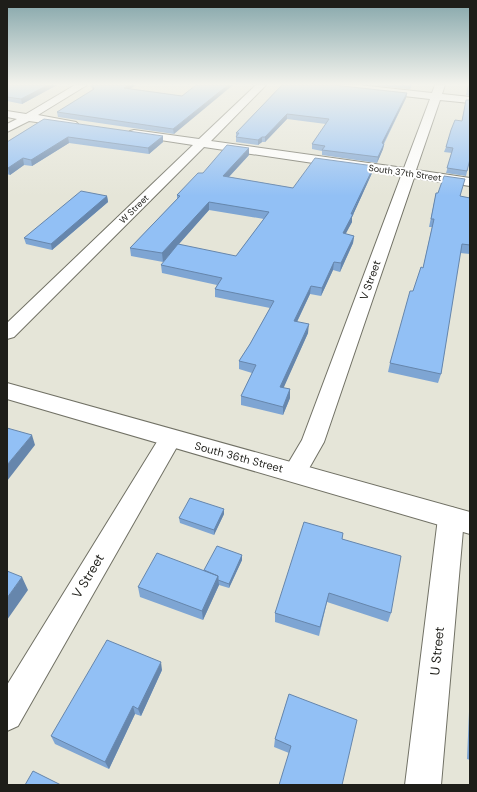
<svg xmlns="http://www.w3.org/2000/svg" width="477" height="792" viewBox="0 0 477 792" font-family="'DM Sans',sans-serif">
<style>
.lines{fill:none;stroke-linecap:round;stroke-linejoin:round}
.minor-casing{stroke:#717165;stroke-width:2}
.secondary-casing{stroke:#717165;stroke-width:2}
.minor{fill:#fff;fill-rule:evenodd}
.secondary{fill:#fff;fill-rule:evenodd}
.wall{fill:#7ea5d3}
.shaded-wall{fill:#6686ac}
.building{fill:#92c0f5;stroke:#6686ac}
.labels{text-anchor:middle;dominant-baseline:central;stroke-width:4;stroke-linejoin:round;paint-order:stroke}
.far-street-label{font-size:9px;fill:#1e1e19;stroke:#fff}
.street-label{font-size:11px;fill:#1e1e19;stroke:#fff}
.near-street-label{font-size:13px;fill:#1e1e19;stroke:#fff}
</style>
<rect width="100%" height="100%" fill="#e5e5d8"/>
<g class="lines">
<defs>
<path id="minor" d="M75,85H87L38,115L76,122L78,124L76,126L72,127L29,121L7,132V124L17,119L7,117V111L26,114Z
M256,85H266L211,141L404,168L430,99L334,88L331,87L329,85H359L432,93L435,85H445L442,94L470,97V103L440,100L416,170L470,178V186L414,178L324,442L303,479L295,481L287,479L283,472L302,440L401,176L204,147L14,337L7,339V323L193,145L134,136L130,135L128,133L130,131L134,130L199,139Z
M171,430L179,432L182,438L18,726L7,731V685L163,432Z
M451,507L460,510L464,518L441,785H405L438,518L442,510Z"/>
<path id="secondary" d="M7,383L470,512V534L7,399Z"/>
</defs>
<use href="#minor" class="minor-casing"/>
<use href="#secondary" class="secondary-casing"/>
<use href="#minor" class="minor"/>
<use href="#secondary" class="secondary"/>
</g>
<path class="wall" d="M7,85H57L22,104L7,101Z
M90,85H136L130,89L182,96L174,134L58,117L57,112L93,90Z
M282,85L407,93L406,98L384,144L383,149L377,163L322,155V151L312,149V144L326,124L287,119L265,142H262L258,145L236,142V133Z
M370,85H412L410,89Z
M468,85H470V96L466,95Z
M466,100L470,159L466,176L446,173L452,153L444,152L446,147L462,121Z
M44,119L163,142L149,154L69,143L32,166L24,165L10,175L7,174V142Z
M249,155L229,177L293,188L372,173L352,217V222L345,234L354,236L353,243L340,272L333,270L321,296L310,294L297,322L308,333L283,388L290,389V398L283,415L241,405V396L252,373L239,369V361L250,344L270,308L215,297V289L217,285L162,273L161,265L236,256L264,219L209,210L163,262L131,256L130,248L177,199V195L203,173Z
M436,193L470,198V254L460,253L441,374L438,383L388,372L390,363L413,291L423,268L432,227H429Z
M107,196L108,202L52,250L26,244L24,238Z
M224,514L214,535L180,523L179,518Z
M342,539L391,613L388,622L327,602L319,636L275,622V613Z
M242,555V560L229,588L219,585L203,620L140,597L138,587L204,570Z
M162,670L141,716L135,714L109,769L55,744L51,736Z
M289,694L342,785L289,753L274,747L275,739Z
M470,711V760L467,759L469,712Z"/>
<path class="shaded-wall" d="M48,85H57L22,104L21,99Z
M129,85H136L125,92L124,88Z
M228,85H233L174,134L173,129Z
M407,93L406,98L381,148L382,143Z
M287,114V119L265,142V137Z
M163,136V142L149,154L148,148Z
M68,137L69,143L32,166L31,160Z
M262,137V142L258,145V140Z
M384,144L383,149L377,163L378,157Z
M249,148V155L223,183V176Z
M23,158L24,165L10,175L8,168Z
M374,166L372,173L352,217V222L342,241L343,233Z
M107,196L108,202L52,250L51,244Z
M209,202V210L163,262L162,253Z
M354,236L353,243L340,272L341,263Z
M334,262L333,270L321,296L322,288Z
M311,286L310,294L293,330L294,321Z
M309,324L308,333L280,396V387Z
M290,389V398L283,415V407Z
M32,435L35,445L7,481V465Z
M224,509V514L214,535V530Z
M242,555V560L229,588V584Z
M218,576L219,585L203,620L202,611Z
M22,577L28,590L7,620V598Z
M161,662L162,670L141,716L138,709Z
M133,706L135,714L109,769L105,762Z"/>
<path class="building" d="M7,85H48L21,99L7,97Z
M92,85H129L124,88L182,96L196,85H228L173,129L57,112L94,89Z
M282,85H333L407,93L382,143L384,144L378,157L322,150L325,146L312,144L329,119L287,114L265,137H262L258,140L236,137L239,133H236Z
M468,85H470V91H467Z
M466,100H470V159L467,171L447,168L453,148L446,147L451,130L455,120L462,121Z
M44,119L163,136L148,148L68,137L31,160L23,158L8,168H7V142Z
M227,145L249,148L223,176L293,188L315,158L374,166L351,214H353L343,233L354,236L341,263L334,262L322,288L311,286L294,321L309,324L280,387L290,389L283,407L241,396L256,365L239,361L250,344L274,301L215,289L222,278L161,265L178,244L236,256L269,212L209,202L162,253L130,248L180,196L177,195L198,173H203Z
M444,176L465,179L460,196L470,198V245L462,244L441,374L390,363L410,291H413L421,267L423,268L434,219H431L436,193H438Z
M81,191L107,196L51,244L24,238Z
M7,428L32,435L7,465Z
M190,498L224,509L214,530L179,518Z
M304,522L343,533L342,539L401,556L391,613L329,593L320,627L275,613Z
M217,546L242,555L229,584L218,580V576L204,570Z
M157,553L218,576L202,611L138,587Z
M7,571L22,577L7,598Z
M107,640L161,662L138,709L133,706L105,762L51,736Z
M289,694L357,720L342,785H279L291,746L275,739Z
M33,771L61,785H25Z"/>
<linearGradient id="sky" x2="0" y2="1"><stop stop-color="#85a6aa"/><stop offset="0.43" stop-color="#f3f3ed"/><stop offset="1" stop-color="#f3f3ed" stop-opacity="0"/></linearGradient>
<rect width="477" height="196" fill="url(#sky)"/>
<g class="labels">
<g class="far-street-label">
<text transform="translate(405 173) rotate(8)">South 37th Street</text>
<text transform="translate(134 209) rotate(-44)">W Street</text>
</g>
<g class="street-label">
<text transform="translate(370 280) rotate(-70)">V Street</text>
<text transform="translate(239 457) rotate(15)">South 36th Street</text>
</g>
<g class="near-street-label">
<text transform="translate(88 576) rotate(-59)">V Street</text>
<text transform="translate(437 651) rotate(-84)">U Street</text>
</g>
</g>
<rect width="477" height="792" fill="none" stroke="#1e1e19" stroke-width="16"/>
</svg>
